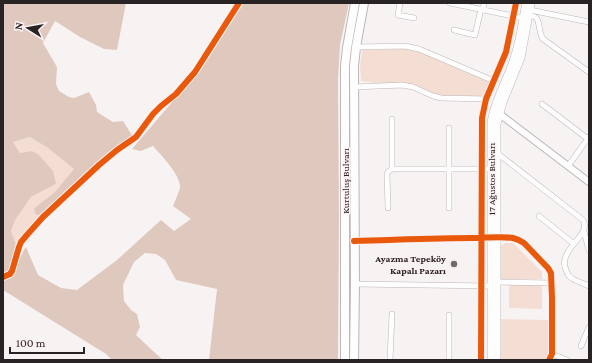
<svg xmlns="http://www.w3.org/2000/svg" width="592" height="363" viewBox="0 0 592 363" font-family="'Crimson Pro',serif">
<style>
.green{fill:#f4ded3}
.forest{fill:#dfc8bd}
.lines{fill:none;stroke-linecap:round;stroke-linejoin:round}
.minor-casing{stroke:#bcb7b8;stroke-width:6}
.tertiary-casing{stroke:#bcb7b8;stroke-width:8}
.secondary-casing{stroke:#bcb7b8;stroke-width:8}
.trunk-casing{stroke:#bcb7b8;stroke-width:10}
.minor{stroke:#fefdfd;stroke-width:5}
.tertiary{stroke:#fefdfd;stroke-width:6}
.secondary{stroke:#fefdfd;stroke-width:7}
.trunk{stroke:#fefdfd;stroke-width:8}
.cycleway-casing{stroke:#fbf0f2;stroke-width:8}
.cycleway{stroke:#e8590c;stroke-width:6}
.poi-dot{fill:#716c6d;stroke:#fbf0f2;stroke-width:1.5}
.labels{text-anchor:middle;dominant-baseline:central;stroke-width:3;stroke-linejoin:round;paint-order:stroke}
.street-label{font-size:10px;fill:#282425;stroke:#fbf0f2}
.poi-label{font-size:10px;font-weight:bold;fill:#282425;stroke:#fbf0f2;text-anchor:end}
</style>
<rect width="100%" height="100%" fill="#f8f3f3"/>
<path class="green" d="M403,49H407L419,52L492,83L486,96H445L435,94L420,88L402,83H376L361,81L360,66L362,50Z
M30,137L48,148L75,169L55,192L34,209L35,214L40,216L21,237L16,245L11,231L14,220L31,197L56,184L32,151L20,153L13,142Z
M505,243H513L542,272V279H501V246Z
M509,285H542V309L509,308Z
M500,319L550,320L549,349L545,360H500Z"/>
<path class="forest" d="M3,3H126L117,50L104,49L80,37L55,21L43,43L57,67L56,84L59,91L69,97L74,98L89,92L96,105L97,112L113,122L123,121L133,137C99,160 70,188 40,216L35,214L34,209L37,206L55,192L74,169L48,148L30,137L13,142L20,153L32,151L39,155L53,171L56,184L31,197L15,220L11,231L16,245L11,268L8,273L3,275Z
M244,3H349L340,45L338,80L339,215L338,360H209L217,289L176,280L165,260L156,254L145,253L134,262L123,285L124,301L131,310L137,314L140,327L136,335L153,351L163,360H112L106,354L3,290V280C15,275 18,261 24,250L26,247L38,275L61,288L77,290L117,260L161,220L174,231L191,219L173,206C175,201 179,192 180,188C181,175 161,155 153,146L141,151L132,149L185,87L231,22Z"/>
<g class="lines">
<defs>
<path id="minor" d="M400,3L398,15L414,18
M450,3L523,18C544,10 536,29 543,39L589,72
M483,10L484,3
M530,10L589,22
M454,30L475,35L481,9
M356,47L405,46L419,49L494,81
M354,87L402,85L413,87L433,96L441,98L486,99
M542,104L588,139
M392,119V169H491
M497,153L583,220C592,235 560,248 565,267C566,270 567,273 569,276C574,281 583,283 589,286
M568,166L589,137
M388,208L387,174L388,172L392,169
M449,208V128
M539,216L574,244
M584,232L589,250
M354,241C394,240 434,238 473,238C486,238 500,236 513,238C517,239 521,241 524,243L548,268L551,273L552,298V354L549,360
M3,277L10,274L12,271L19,247L21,242L26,236L43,217L99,165L117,150L136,137L153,114L161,106L176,94L195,72L239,3
M497,282L552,283
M355,284L491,286
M581,346L589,327
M552,354L567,360
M390,360L392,314
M449,360V315
M481,360L482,118L486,99L506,52L516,3"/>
<path id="tertiary" d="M497,112L589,182"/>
<path id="secondary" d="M491,360V123C494,101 506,82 513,61C520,43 522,22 526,3
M497,360V124L503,102L521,58L531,3"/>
<path id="trunk" d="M345,360V66L347,48L355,3
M354,360L355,284L354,66L356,47L364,3"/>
</defs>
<use href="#minor" class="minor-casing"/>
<use href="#tertiary" class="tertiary-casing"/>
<use href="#secondary" class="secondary-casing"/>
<use href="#trunk" class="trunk-casing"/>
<use href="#minor" class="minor"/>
<use href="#tertiary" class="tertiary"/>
<use href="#secondary" class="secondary"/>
<use href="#trunk" class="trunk"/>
<defs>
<path id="cycleway" d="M354,241C394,240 434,238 473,238C486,238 500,236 513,238C517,239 521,241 524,243L548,268L551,273L552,298V354L549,360
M3,277L10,274L12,271L19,247L21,242L26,236L43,217L99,165L117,150L136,137L153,114L161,106L176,94L195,72L239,3
M481,360L482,118L486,99L506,52L516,3"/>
</defs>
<use href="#cycleway" class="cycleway-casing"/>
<use href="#cycleway" class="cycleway"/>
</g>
<circle class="poi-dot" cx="454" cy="264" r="4"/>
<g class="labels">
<g class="street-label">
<text transform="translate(491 179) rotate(-90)">17 Ağustos Bulvarı</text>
<text transform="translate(345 181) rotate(-90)">Kurtuluş Bulvarı</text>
</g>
<g class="poi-label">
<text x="446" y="258">Ayazma Tepeköy<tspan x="446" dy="12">Kapalı Pazarı</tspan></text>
</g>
</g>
<rect width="592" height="363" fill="none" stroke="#282425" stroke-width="8"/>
<g transform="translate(28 28) rotate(281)" stroke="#fbf0f2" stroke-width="3" paint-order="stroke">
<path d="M0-3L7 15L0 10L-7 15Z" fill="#282425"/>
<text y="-6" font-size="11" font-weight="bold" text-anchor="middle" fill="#282425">N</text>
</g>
<path d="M10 347v6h74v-6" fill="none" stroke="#282425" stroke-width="2"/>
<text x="16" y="347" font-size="12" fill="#282425" stroke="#fbf0f2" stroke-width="3" paint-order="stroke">100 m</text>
</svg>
